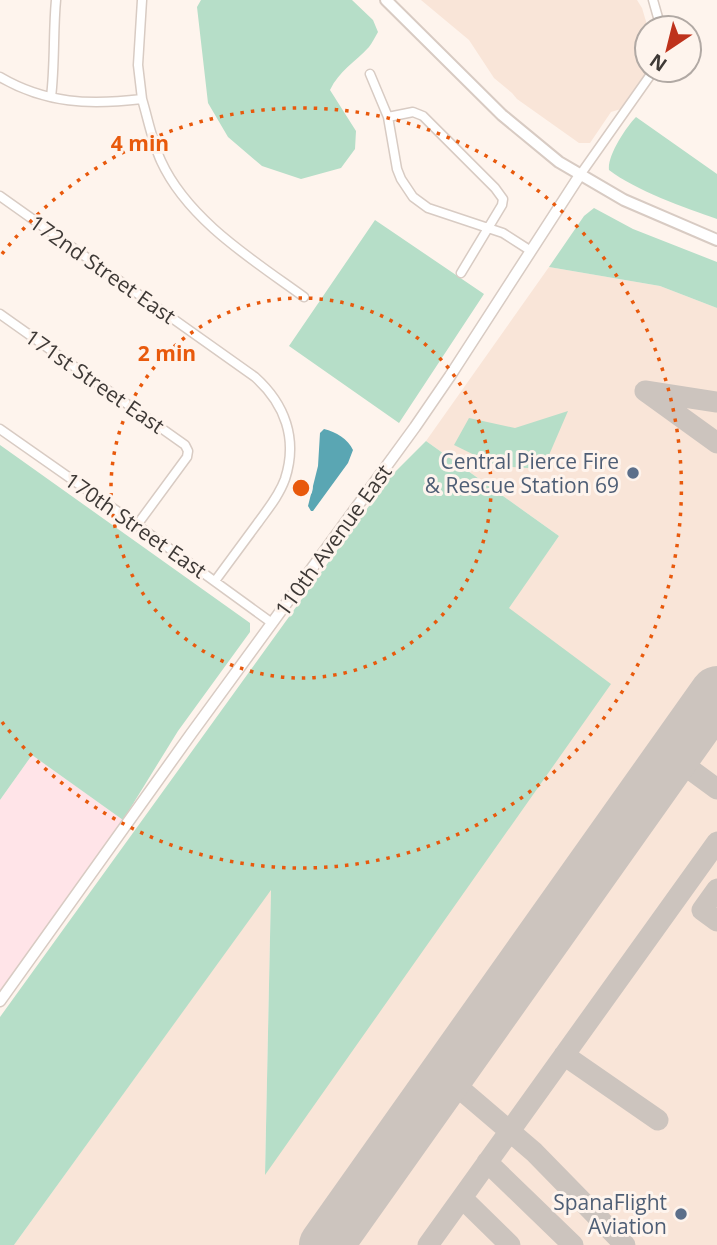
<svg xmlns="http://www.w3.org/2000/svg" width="717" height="1245" viewBox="0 0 717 1245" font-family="'Open Sans',sans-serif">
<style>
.built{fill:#f9e5d8}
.industrial{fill:#ffe4e8}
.green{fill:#b6dec8}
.water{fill:#5aa6b3}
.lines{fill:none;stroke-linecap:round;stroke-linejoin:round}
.taxiway{stroke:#ccc4be;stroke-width:21}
.runway{stroke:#ccc4be;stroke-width:54}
.minor-casing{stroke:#d8cbc3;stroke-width:11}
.tertiary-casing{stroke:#d8cbc3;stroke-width:13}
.secondary-casing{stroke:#d8cbc3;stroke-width:14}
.minor{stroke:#fff;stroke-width:8}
.tertiary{stroke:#fff;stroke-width:10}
.secondary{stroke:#fff;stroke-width:10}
.ring{fill:none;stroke:#e8590c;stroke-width:3.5;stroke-dasharray:3.5 7}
.service-dot{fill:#5c6f8a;stroke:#fef4ed;stroke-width:2.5}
.labels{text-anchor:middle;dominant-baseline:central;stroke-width:6;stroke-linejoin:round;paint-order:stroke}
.street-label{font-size:21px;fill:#3e3936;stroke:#fef4ed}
.service-label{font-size:21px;fill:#4e5e75;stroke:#fef4ed;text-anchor:end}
.centre{fill:#e8590c;stroke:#fef4ed;stroke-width:3.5}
.ring-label{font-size:21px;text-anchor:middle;font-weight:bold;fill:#e8590c;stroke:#fef4ed;stroke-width:6;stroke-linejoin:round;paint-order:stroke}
</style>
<rect width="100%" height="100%" fill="#fef4ed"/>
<path class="built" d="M421,0H637L642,8L648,28L647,70H648L621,109L611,112L590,143H579L517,99L512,93L494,78L469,40Z
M549,267L660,286L717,308V1245H14L271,889L265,1173L508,608L559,536L426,441Z"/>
<path class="industrial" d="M32,755L123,820L0,992V800Z"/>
<path class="green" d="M201,0H352L373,20L378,32C375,37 372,43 369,47C355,62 339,71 330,90L356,131L355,149L341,168L301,179L262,166L228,137L208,103L197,7Z
M636,117L717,174V219C685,208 635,190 609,170C607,156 626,127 636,117Z
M594,208L633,229L717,262V308L660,286L549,267L584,216Z
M375,220L484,294L399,423L289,346Z
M568,411L543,469L497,466L454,445L469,418L515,428Z
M426,441L559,536L509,608L611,684L265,1175L271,890L14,1245H0V1017L390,477Z
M0,445L250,623V632L178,731L123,820L32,755L0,800Z"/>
<path class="water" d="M324,429C336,432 348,439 353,450L348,463L313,511H311L308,506L318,466L320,433Z"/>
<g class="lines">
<path class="taxiway" d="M717,402L645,391L717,443
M672,756L717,789
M717,889L702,910L717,921
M564,1055L658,1120
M445,1076L534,1152L625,1245
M487,1162L573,1245
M462,1198L510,1245
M428,1245L717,842"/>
<path class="runway" d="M326,1245L717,693"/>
<defs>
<path id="minor" d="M653,0L661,28
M370,74L388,117L397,169L401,179L413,197L428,208L503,233L531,251
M0,77C46,104 90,105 142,99C148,119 152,141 161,161C188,220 253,260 304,297
M51,97C55,65 53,32 56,0
M142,99L138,65L142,0
M388,117L413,112L423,116L495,188L503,199L502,205L461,273
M580,175L654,70
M0,196L255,377C285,404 298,439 285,479C279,496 267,510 257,524C243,543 229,562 215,581
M0,314L185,445L188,451L187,457L137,525
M0,429L137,525L272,623"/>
<path id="tertiary" d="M0,1001L191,734L415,427L450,376L580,175"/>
<path id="secondary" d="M386,0L502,115L559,162L624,200L717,240"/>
</defs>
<use href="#minor" class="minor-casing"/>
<use href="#tertiary" class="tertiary-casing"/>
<use href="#secondary" class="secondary-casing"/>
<use href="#minor" class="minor"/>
<use href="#tertiary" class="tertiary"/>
<use href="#secondary" class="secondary"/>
</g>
<g class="ring">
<circle cx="301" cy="488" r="190"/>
<path d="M2 254A380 380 0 1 1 2 722"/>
</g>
<g class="service-dot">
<circle cx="633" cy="473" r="7"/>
<circle cx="681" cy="1214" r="7"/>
</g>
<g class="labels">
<g class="street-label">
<text transform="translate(103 269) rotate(35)">172nd Street East</text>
<text transform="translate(95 381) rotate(35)">171st Street East</text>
<text transform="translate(136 525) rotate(35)">170th Street East</text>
<text transform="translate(333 540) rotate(-54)">110th Avenue East</text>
</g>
<g class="service-label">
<text x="619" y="461">Central Pierce Fire<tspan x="619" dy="24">&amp; Rescue Station 69</tspan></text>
<text x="667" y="1202">SpanaFlight<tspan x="667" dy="24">Aviation</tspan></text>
</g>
</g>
<circle cx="301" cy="488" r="10" class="centre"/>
<g class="ring-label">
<text x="140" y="151">4 min</text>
<text x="167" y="361">2 min</text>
</g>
<g transform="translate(668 49) rotate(215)"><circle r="33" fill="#fef4ed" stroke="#b1a9a4" stroke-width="2"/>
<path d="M0-5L12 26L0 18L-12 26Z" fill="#be321c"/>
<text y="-10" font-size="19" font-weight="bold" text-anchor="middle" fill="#3e3936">N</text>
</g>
</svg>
